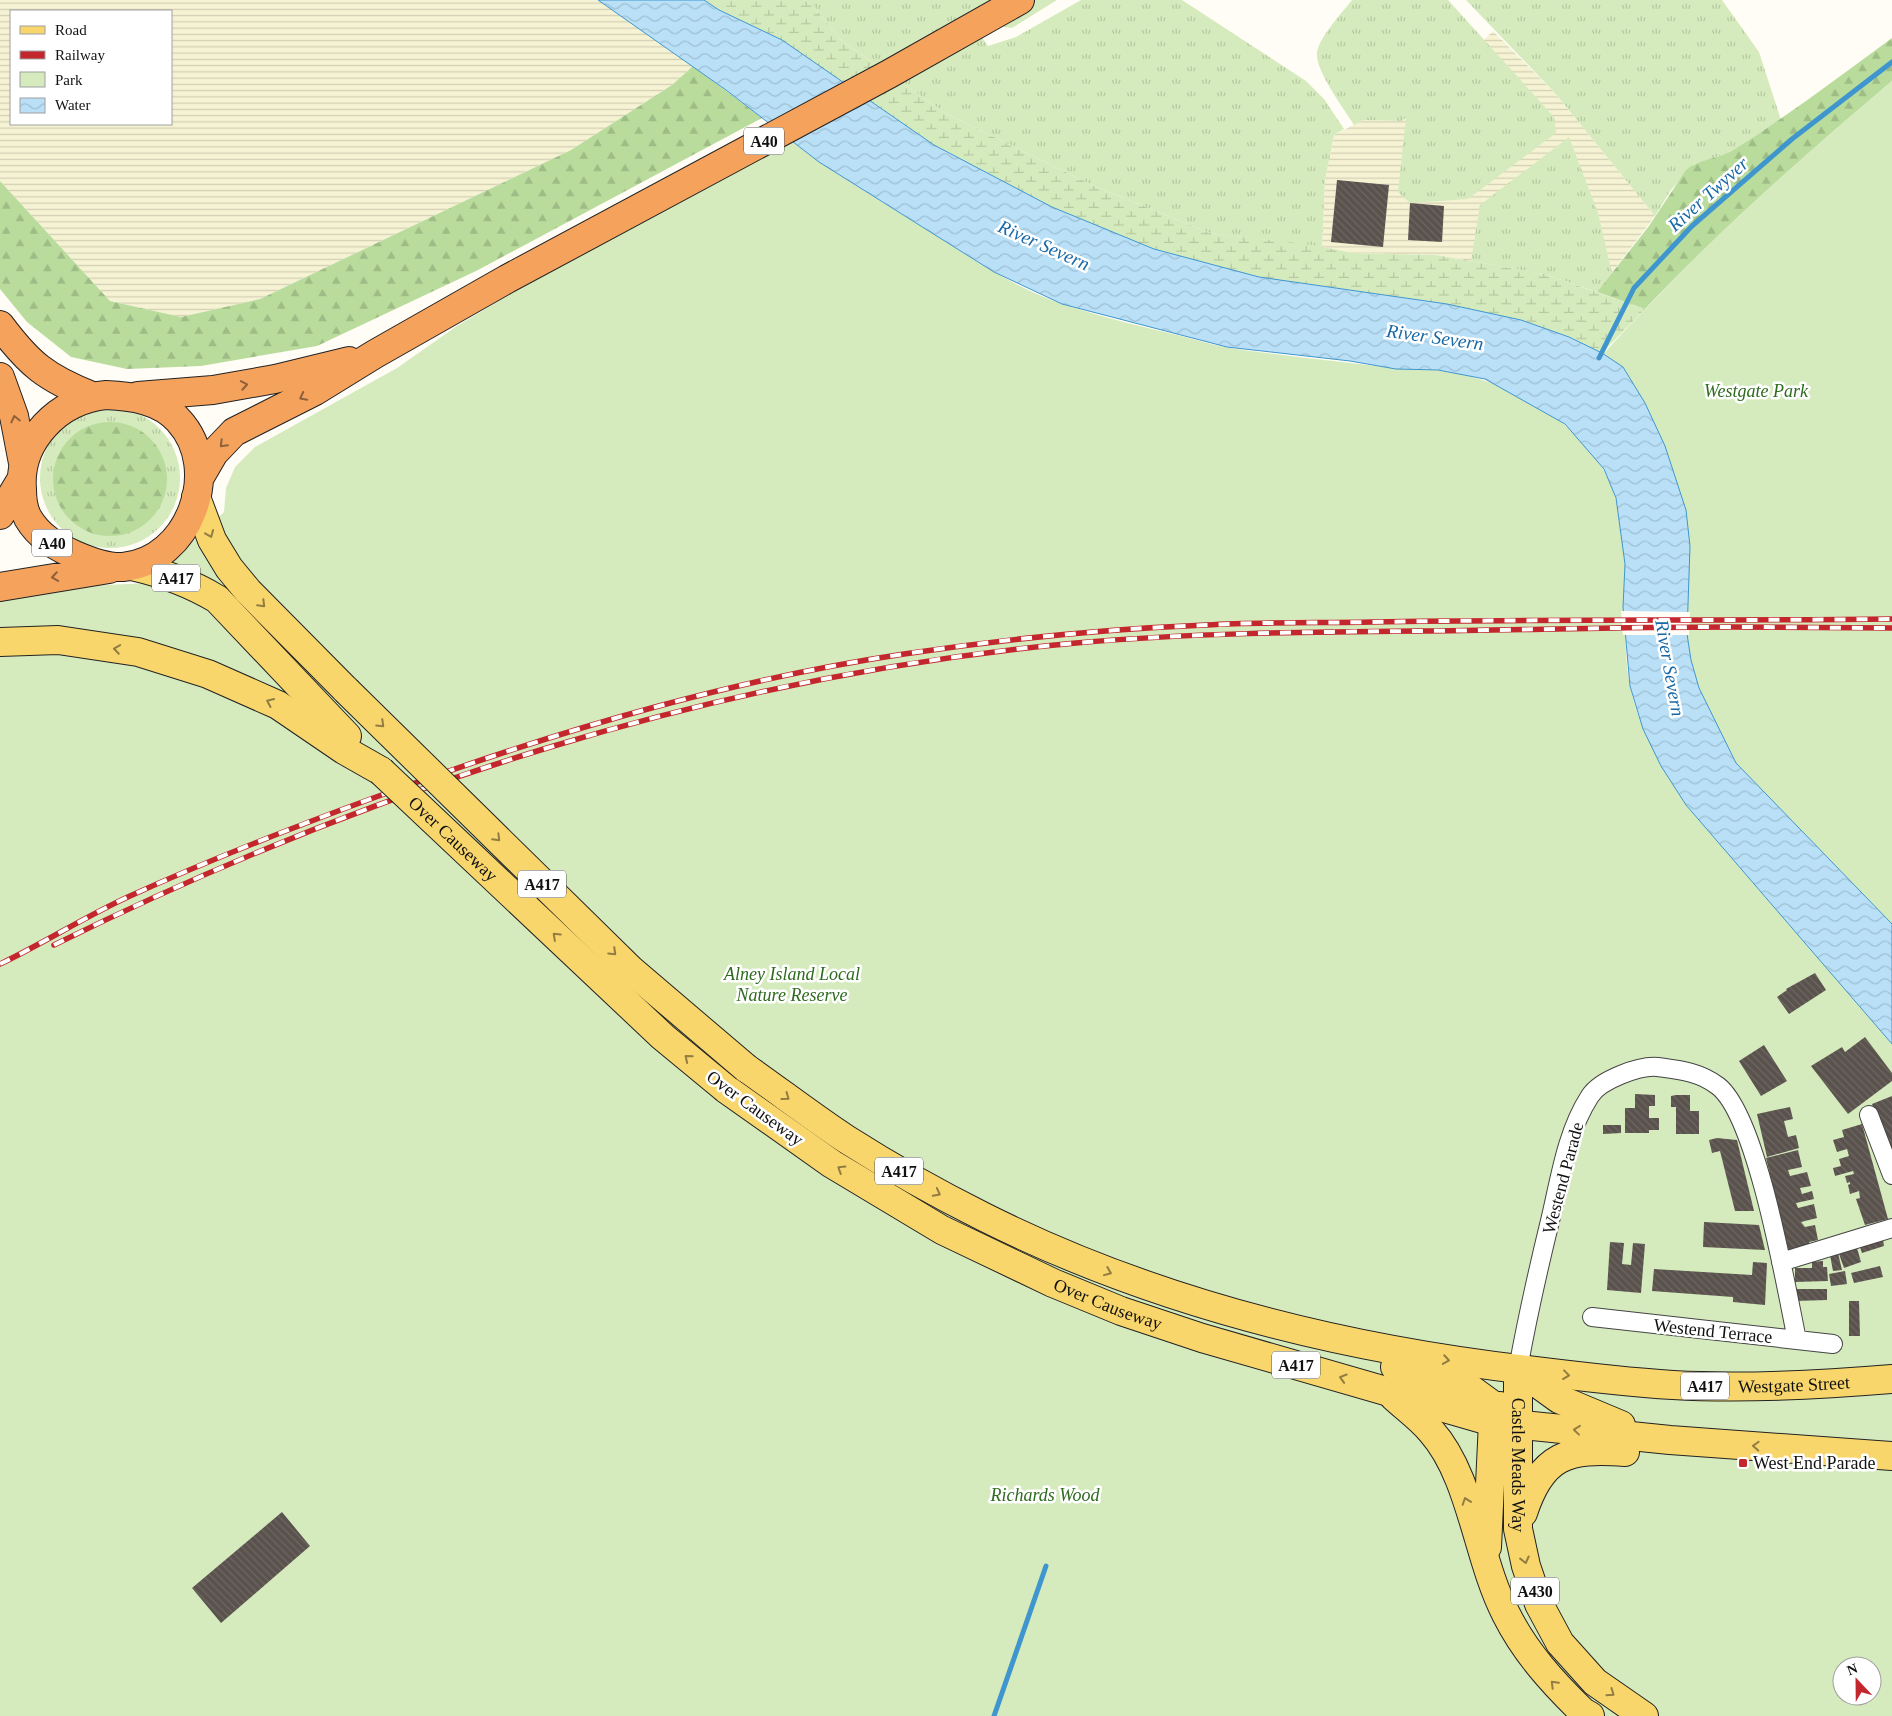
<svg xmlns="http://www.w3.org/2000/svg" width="1892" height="1716" viewBox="0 0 1892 1716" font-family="Georgia,serif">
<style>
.farmland{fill:url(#farmland-rules);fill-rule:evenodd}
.grass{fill:url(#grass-tufts)}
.forest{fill:url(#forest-firs)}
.wetland{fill:url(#wetland-marsh)}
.park{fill:#d5ebbd;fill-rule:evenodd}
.water{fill:url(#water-waves);stroke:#3f96cf}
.pier{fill:#fffdf5}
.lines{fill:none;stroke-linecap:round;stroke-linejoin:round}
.stream{stroke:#3f96cf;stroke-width:5}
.building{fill:url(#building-back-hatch)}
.street-casing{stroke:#444;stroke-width:20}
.primary-casing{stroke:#222;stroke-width:30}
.highway-casing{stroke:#222;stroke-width:30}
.street{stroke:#fff;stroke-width:18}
.primary{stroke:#f9d66b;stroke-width:28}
.highway{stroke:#f5a25d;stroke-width:28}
.rail-casing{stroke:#c4262e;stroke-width:5.5}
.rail{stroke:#fff;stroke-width:4;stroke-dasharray:11;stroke-linecap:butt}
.primary-bridge-casing{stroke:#222;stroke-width:30;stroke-linecap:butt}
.primary-bridge{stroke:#f9d66b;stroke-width:28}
.oneway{stroke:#8e613b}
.oneway2{stroke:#917d42}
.poi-dot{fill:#c4262e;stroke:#fff;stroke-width:2}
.labels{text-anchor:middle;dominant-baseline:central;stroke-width:5;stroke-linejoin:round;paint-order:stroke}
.shield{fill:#fff;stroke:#585858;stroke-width:1}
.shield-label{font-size:16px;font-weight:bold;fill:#111}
.park-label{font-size:18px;font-style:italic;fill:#2f6b1f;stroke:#fff}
.street-label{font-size:18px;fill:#111;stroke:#fff}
.poi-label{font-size:18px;fill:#111;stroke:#fff;text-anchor:start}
.water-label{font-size:19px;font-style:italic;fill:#1768a6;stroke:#fff}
</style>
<defs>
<pattern id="farmland-rules" width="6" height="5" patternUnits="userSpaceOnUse" patternTransform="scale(1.25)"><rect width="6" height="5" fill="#f6f3d4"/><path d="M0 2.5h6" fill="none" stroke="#d2cfb5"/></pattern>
<pattern id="grass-tufts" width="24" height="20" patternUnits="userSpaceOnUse" patternTransform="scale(1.25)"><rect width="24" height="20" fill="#d5ebbd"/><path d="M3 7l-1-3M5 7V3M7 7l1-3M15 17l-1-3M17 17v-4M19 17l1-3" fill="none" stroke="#b6c8a1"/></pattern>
<pattern id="forest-firs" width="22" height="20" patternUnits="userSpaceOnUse" patternTransform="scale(1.25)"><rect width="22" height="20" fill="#b9dc9c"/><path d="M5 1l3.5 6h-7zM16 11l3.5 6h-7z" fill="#9ebc85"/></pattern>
<pattern id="wetland-marsh" width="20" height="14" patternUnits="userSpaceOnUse" patternTransform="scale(1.25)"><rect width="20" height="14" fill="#d5ebbd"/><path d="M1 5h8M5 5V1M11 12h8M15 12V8" fill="none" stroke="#b6c8a1"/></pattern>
<pattern id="water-waves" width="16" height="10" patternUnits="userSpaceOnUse" patternTransform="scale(1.25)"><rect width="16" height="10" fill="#b9e0f7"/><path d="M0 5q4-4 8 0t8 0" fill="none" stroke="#9ebfd3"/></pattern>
<pattern id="building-back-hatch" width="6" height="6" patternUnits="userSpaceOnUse" patternTransform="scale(1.25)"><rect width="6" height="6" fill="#5a524d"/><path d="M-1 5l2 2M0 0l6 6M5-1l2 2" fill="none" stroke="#6d6662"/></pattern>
</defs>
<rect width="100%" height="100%" fill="#fffdf5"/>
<path class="farmland" d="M0,0H598L693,66L672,85L571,150L260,299L181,317L110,301L0,181ZM11,11H171V124H11Z
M1493,31L1555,93L1655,216L1597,292L1544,274L1436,255L1353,253L1322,247L1325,180L1334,135L1363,120L1401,121Z"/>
<path class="grass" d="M804,0H1057L1012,28L1004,27L996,14L974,26L988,46L1016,37L1081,0H1182L1306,81L1324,99L1344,129L1334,135L1325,180L1322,247L1210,233L1094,186L945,113L841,40L813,6Z
M1352,0H1448L1554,117L1556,133L1468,199L1410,203L1398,192L1406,118L1401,121L1363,120L1354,125C1344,109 1314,69 1317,52C1320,36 1342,13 1352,0Z
M1466,0H1722L1759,52L1781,120L1729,153L1694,164L1671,190L1655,216L1555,93Z
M1569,137L1598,213L1612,273L1597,292L1544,274L1471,261L1480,205Z
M40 478a70 70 0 1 1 140 0a70 70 0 1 1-140 0Z"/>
<path class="forest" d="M1892,38V81C1806,154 1723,227 1645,309L1597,292L1649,226L1686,170C1700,158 1720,159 1735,149C1789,115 1840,76 1892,38Z
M693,66L762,118L476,271L317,346L201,366L127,369L71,357L27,322L0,289V181L110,301L181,317L260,299L571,150L672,85Z
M53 479a57 57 0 1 1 114 0a57 57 0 1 1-114 0Z"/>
<path class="wetland" d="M704,0H804L813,6L841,40L945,113L1094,186L1210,233L1313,245L1353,253L1436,255L1544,274L1645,309L1602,353L1569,337L1521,320L1447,304L1259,277L1154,249L1052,207L934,145L782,40L719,10Z"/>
<path class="park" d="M1892,81V978L1697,758L1582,382C1605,349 1630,325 1657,297C1731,219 1811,150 1892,81Z
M790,140C834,174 881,201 927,230C971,258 1016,289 1065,305C1103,317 1142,327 1181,336C1197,340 1213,345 1230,348C1284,356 1338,361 1392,368C1407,370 1422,369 1436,370C1493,376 1553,406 1589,449C1645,516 1615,608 1630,686C1639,730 1663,768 1686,805L1892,1044V1716H0V600L64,587L149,583L224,512L226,488L235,467L255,447L397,368L457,326L507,296ZM1842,1666H1872V1696H1842Z"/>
<path class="water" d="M598,0H704L719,10L782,40L934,145L1052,207L1154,249L1259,277L1447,304L1521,320L1569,337L1602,353L1623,367L1645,403L1665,446L1686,510L1690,546L1687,634L1691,660L1699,688L1736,763L1892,924V1044L1686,805L1661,766L1643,729L1630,686L1623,607L1625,564L1616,498L1604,469L1565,424L1485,379L1438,370L1396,369L1350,361L1227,347L1062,304L994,272L819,162L726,90Z"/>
<path class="pier" d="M1621,611L1690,612L1689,635H1623Z"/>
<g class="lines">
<path class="stream" d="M1599,358L1634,288L1692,226L1792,139L1892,62
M994,1716L1046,1566"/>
</g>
<path class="building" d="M1337,180L1389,185L1383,247L1331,242Z
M1410,203L1444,206L1442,242L1408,240Z
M1815,973L1826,990L1789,1014L1777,997L1787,990L1786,989Z
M1865,1037L1892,1073V1081L1848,1114L1811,1066L1842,1047L1845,1052Z
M1764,1045L1787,1081L1761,1096L1739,1061Z
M1635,1094L1655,1095V1106H1649V1118H1659V1130H1649V1133H1625V1108H1635Z
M1676,1095H1690V1111H1699V1134H1676V1107H1671V1096Z
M1892,1096V1157L1872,1104Z
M1790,1107L1793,1119L1784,1121L1788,1137L1796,1135L1799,1148L1767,1157L1757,1114Z
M1862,1124L1888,1219L1865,1225L1856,1199L1860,1198L1859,1191L1850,1194L1848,1185L1850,1184V1182L1847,1183L1845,1176L1854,1174L1853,1171L1835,1176L1833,1168L1841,1166L1839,1159L1849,1156L1847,1149L1837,1152L1833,1140L1844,1137L1842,1130Z
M1603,1125H1621V1133L1603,1134Z
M1717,1138L1737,1140L1754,1211H1735L1720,1151L1712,1153L1709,1140Z
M1798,1150L1802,1167L1788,1170L1790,1176L1807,1172L1811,1186L1800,1188L1802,1194L1812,1191L1814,1199L1796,1203L1798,1208L1814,1204L1817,1218L1801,1222L1805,1227L1815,1225L1818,1240L1809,1242L1810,1247L1789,1252L1766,1158Z
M1704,1222L1759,1225L1765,1250L1703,1247Z
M1883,1240L1884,1246L1862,1253L1860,1247Z
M1610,1242L1624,1243L1622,1264L1631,1265L1633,1243L1645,1244L1641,1293L1607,1290Z
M1857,1248L1861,1262L1844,1268L1839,1254Z
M1838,1253L1842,1270L1833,1271L1830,1255Z
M1823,1261V1267H1827L1828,1281L1795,1282V1268H1812V1262Z
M1753,1262L1767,1263L1765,1305L1733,1302V1297L1652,1291L1654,1269L1752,1275Z
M1880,1266L1883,1277L1854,1283L1851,1273Z
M1845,1271L1847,1284L1831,1286L1829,1274Z
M1795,1289H1827V1300L1795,1301Z
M1849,1301H1859L1860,1336H1849Z
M282,1512L310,1546L221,1623L192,1588Z"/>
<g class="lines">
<defs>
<path id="street" d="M1869,1115L1892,1175
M1781,1262L1892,1228
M1592,1317L1833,1344
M1518,1369C1527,1319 1538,1270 1550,1221C1560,1179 1566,1133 1590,1096C1600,1080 1640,1065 1658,1067C1680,1070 1700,1072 1718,1086C1757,1116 1786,1287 1797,1340"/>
<g id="primary">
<path d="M196,497L212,540L229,568L248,591L346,690"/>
<path d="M132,566C163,573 189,582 217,599L347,736"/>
<path d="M0,642L58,640L138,652L208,674L278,705L344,750L381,771"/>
<path id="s1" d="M746,1068C779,1091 811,1116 846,1139C890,1167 936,1193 984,1217C1154,1302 1338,1348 1527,1370C1575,1376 1624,1382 1673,1385C1746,1389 1819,1385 1892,1379"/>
<path id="s2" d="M726,1089L832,1164L942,1230L1053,1283L1121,1311L1202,1338L1493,1422L1670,1440L1892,1456"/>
<path d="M1395,1367L1468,1387L1516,1422"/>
<path id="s3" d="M1518,1369V1529L1526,1566L1539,1604L1560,1643L1595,1682L1644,1716"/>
<path d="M1519,1370L1559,1399L1621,1425"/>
<path d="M1394,1397C1406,1408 1420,1418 1431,1431C1472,1477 1477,1558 1506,1614C1525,1652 1552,1682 1583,1712L1590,1716"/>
<path d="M1523,1513C1542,1454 1568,1448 1625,1452"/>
<path d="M1487,1547L1493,1422L1500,1406"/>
</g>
<path id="highway" d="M0,325C29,364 46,378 92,396
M0,377L14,416L23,463
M106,395C131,396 161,400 179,421C223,469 190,561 123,567C108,568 89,561 75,555C57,547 39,537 28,518C23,509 22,500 22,489C18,441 59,399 106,395Z
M138,396L213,390L275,379L349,361
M200,477L214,453L234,432L315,391L375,354L507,279L889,74L1020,0
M0,515L21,480
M0,587L109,569"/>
</defs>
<use href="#street" class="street-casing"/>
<use href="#primary" class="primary-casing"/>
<use href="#highway" class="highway-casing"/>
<use href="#street" class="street"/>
<use href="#primary" class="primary"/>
<use href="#highway" class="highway"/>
<defs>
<path id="rail" d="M54,945C373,787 720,675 1076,643C1190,633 1304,632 1418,631C1522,630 1626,627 1731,627C1784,627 1838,628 1892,628
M0,964C44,943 86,916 130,896C222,854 317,818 412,784C572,727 736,679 904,654C1004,639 1105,629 1206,625C1262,622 1317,623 1373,622C1546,619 1719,621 1892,619"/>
</defs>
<use href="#rail" class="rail-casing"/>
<use href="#rail" class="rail"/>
<defs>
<g id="primary-bridge">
<path d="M346,690L631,970L746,1068"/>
<path id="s4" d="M381,771L663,1037L726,1089"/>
</g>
</defs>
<use href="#primary-bridge" class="primary-bridge-casing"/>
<use href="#primary-bridge" class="primary-bridge"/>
</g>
<defs><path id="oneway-chevron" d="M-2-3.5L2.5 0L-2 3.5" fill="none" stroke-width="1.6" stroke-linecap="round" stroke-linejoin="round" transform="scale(1.25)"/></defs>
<g class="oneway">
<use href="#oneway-chevron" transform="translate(244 385) rotate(-10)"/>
<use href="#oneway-chevron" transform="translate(303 397) rotate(153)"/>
<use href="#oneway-chevron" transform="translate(15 419) rotate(-103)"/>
<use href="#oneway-chevron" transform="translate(223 444) rotate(135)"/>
<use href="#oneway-chevron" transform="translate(55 577) rotate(171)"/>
</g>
<g class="oneway2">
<use href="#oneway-chevron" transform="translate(210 534) rotate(68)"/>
<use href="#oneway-chevron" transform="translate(262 604) rotate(45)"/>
<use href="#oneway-chevron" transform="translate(117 649) rotate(-171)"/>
<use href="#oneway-chevron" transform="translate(270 702) rotate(-156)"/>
<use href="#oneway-chevron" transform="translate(381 724) rotate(44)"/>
<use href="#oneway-chevron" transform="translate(497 838) rotate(45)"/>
<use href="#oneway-chevron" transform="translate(556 936) rotate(-137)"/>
<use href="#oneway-chevron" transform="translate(613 952) rotate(44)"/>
<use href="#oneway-chevron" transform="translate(688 1058) rotate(-140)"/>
<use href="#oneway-chevron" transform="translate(786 1097) rotate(36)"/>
<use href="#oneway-chevron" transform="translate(841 1169) rotate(-148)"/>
<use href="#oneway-chevron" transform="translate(937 1193) rotate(28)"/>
<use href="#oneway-chevron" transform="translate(1108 1272) rotate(22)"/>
<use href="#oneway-chevron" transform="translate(1446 1360) rotate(9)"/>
<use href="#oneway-chevron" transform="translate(1566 1375) rotate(7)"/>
<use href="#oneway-chevron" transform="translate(1343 1378) rotate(-163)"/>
<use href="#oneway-chevron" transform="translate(1577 1430) rotate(-174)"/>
<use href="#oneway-chevron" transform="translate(1756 1446) rotate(-177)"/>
<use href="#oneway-chevron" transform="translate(1466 1501) rotate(-109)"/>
<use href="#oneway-chevron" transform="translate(1525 1560) rotate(76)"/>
<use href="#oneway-chevron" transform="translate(1554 1684) rotate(-135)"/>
<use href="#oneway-chevron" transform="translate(1611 1693) rotate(35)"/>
</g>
<rect class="poi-dot" x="1738" y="1458" width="10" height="10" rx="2.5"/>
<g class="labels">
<g class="shield">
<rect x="744" y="127.5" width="40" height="27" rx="4"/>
<rect x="32" y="529.5" width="40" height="27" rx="4"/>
<rect x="152" y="564.5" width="48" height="27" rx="4"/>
<rect x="518" y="870.5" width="48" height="27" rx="4"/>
<rect x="875" y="1157.5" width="48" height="27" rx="4"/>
<rect x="1272" y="1351.5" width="48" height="27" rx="4"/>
<rect x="1681" y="1372.5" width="48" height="27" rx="4"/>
<rect x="1511" y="1577.5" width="48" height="27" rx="4"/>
</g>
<g class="shield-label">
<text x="764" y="141">A40</text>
<text x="52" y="543">A40</text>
<text x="176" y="578">A417</text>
<text x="542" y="884">A417</text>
<text x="899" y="1171">A417</text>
<text x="1296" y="1365">A417</text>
<text x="1705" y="1386">A417</text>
<text x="1535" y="1591">A430</text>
</g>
<g class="park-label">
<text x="1756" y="391">Westgate Park</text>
<text x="792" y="974">Alney Island Local<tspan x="792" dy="21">Nature Reserve</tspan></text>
<text x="1045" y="1495">Richards Wood</text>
</g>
<g class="street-label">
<text stroke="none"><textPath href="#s4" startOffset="99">Over Causeway</textPath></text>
<text transform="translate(755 1108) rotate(36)">Over Causeway</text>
<text transform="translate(1563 1178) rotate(-75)">Westend Parade</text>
<text stroke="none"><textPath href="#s2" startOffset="440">Over Causeway</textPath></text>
<text transform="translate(1713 1331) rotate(6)">Westend Terrace</text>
<text stroke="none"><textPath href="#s1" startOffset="1116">Westgate Street</textPath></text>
<text stroke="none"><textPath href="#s3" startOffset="96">Castle Meads Way</textPath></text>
</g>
<g class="poi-label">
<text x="1753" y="1463">West End Parade</text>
</g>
<g class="water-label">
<text transform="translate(1708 194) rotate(-42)">River Twyver</text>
<text transform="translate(1044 245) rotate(24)">River Severn</text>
<text transform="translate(1435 337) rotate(8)">River Severn</text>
<text transform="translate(1670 668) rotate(80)">River Severn</text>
</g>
</g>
<rect x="10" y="10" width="162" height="115" fill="#ffffff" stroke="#a0a0a0"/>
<rect x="20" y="26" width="25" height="8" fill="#f9d66b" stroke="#a0a0a0"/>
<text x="55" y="35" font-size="15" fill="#111111">Road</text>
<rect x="20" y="51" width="25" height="8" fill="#c4262e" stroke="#a0a0a0"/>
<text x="55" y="60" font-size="15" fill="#111111">Railway</text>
<rect x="20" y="72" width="25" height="15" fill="#d5ebbd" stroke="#a0a0a0"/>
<text x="55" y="85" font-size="15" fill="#111111">Park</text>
<rect x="20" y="98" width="25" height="15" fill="url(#water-waves)" stroke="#a0a0a0"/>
<text x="55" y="110" font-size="15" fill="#111111">Water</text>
<g transform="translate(1857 1681) rotate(338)"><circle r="24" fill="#ffffff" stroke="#a0a0a0"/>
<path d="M0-4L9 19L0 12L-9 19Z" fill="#c4262e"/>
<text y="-8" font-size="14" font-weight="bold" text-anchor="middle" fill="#111111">N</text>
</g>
</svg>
